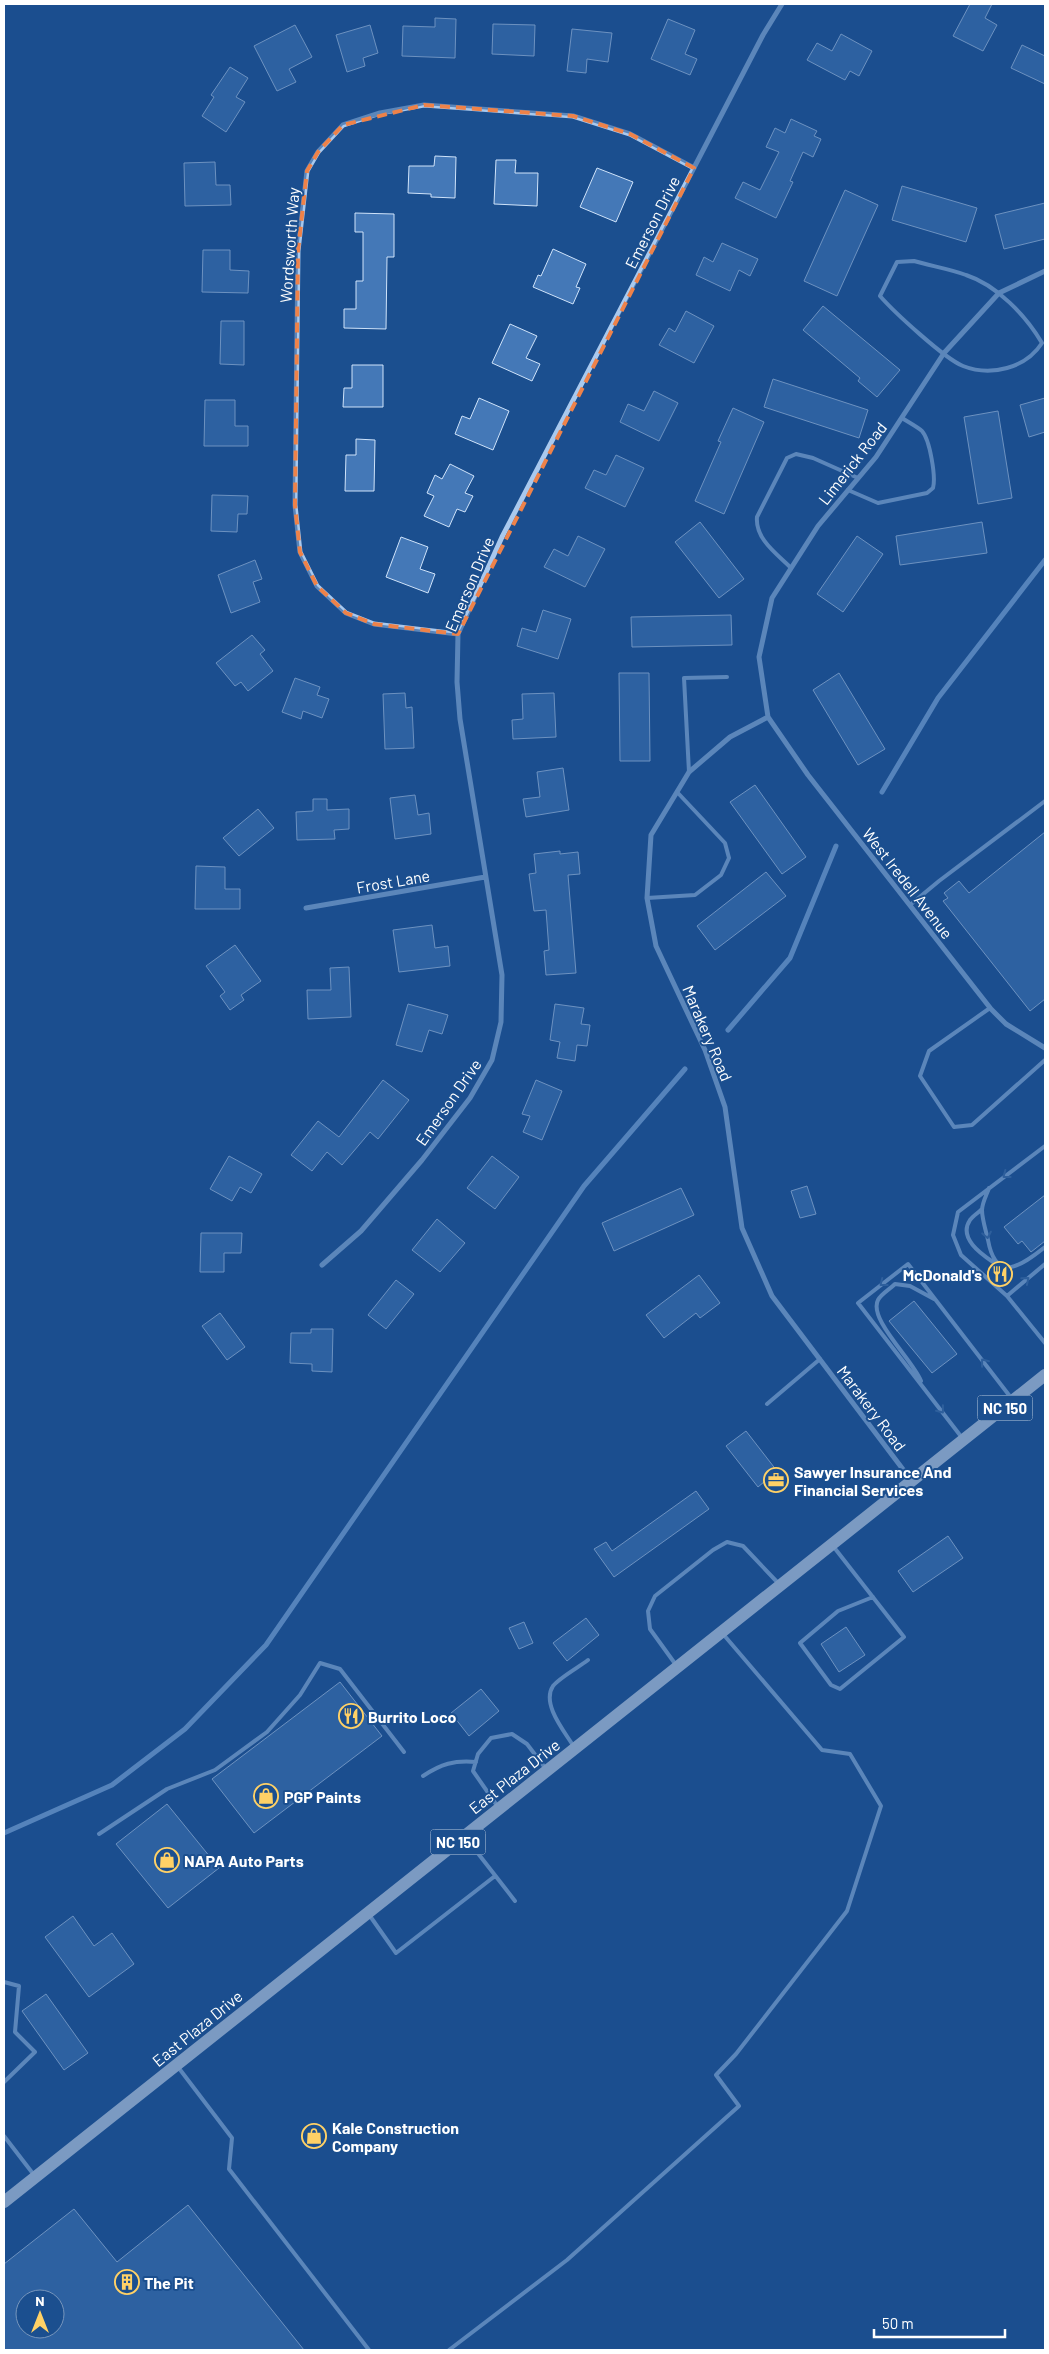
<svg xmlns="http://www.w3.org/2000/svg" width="1049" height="2354" viewBox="0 0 1049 2354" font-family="Barlow,sans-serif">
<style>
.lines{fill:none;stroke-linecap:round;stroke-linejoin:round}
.stream{stroke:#9cc4f0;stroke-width:5}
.building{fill:#4478b7;stroke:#cfe3fa;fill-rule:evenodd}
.lane{stroke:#a9c9ee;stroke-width:4}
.street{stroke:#a9c9ee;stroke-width:5}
.primary{stroke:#f0f6ff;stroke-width:12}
.oneway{stroke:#4674ac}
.marked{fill:none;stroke:#ee8249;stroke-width:4;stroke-dasharray:10 6;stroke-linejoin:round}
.labels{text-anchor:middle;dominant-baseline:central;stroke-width:4;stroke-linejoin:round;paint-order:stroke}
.shield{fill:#1b4f8f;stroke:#bbcadd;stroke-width:1}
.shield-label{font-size:15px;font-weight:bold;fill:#fff}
.street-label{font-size:16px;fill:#fff;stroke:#1b4f8f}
.poi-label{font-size:16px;font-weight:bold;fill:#fff;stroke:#1b4f8f;text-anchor:start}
</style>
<rect width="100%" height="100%" fill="#1b4f8f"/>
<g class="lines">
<path class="stream" d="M882,792L938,698L1045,560
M728,1030L790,958L836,846
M4,1833L112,1785L185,1729L266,1645L584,1186L685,1069"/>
</g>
<path class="building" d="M970,4H992L985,18L997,25L983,51L953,36Z
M435,18L456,19L455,58L402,56L403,26L435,27Z
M668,19L695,30L685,54L697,59L690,75L651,59Z
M493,24L535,25L534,56L492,54Z
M295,25L312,57L289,69L296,82L277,91L254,46Z
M370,25L378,53L363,58L365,66L347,72L336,35Z
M572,29L612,33L608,62L587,59L586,73L567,71Z
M841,34L872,51L859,76L850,71L845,80L807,60L817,43L832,51Z
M1022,45L1045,56V84L1011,68Z
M230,67L248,78L236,97L245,102L226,132L202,116L214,97L211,95Z
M791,119L817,131L814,136L821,139L813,157L803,152L790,181L793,182L776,218L735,198L743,182L760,190L779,152L766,147L775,128L785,133Z
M435,156L456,157L455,198L431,197V194L408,193L409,166H434Z
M496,160H516L515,173H538L537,206L494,204Z
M215,162L216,185H230L231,205L185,206L184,163Z
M597,168L633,182L616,222L580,207Z
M902,186L977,208L966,242L892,220Z
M845,190L878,205L837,296L804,281Z
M1045,203V239L1004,249L995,215Z
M355,213L394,214V257H387L386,329L344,328V309H356V281H363V232H355Z
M722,243L758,259L750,276L739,270L730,291L696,275L704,257L713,262Z
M553,249L586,264L576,287L580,288L573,304L533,287L538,275L541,276Z
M203,250H230V270L249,271L248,293L202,292Z
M823,306L900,370L877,397L858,381L860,378L803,330Z
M686,311L714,326L694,363L659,345L669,328L675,332Z
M221,321H244V365L220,364Z
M510,324L537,336L526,358L540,364L532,381L492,363Z
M352,365H383V407H343L344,388H352Z
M773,379L868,410L859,438L764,407Z
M654,391L678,403L659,441L620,422L628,404L644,411Z
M479,398L509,411L493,450L455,434L462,416L470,419Z
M1045,398V432L1029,437L1020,405Z
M205,400H235V426H248V446H204Z
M733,408L764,422L724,514L695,501L721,442L718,441Z
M998,411L1012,498L978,504L964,417Z
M356,439L375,440L374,491H345L346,455H356Z
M616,455L644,468L625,507L585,488L594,470L606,475Z
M450,464L474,476L465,493L473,496L465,512L457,509L449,527L424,516L434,496L427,493L435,475L442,479Z
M212,495L248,496L247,514H238L237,532L211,531Z
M700,522L744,579L719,598L675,542Z
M982,522L987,553L900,565L896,536Z
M578,536L605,549L585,587L544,567L554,549L568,556Z
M857,536L883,554L843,612L817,594Z
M401,537L428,547L420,569L435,574L428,593L386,577Z
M255,560L262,579L253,582L260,602L231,613L218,575Z
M543,610L571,619L558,659L517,646L522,628L536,632Z
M731,615L732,645L632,647L631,617Z
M252,635L265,650L260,654L273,671L248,691L241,682L235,686L216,663Z
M619,673H649L650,761H620Z
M839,673L885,749L858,765L813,690Z
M295,678L320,687L317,695L329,699L322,718L303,711L301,719L282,712Z
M405,693L406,708L412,707L414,748L385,749L383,694Z
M554,693L556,737L513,739L512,720L523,719L522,694Z
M563,768L569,810L526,817L523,799L540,797L537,772Z
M755,785L806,857L782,874L730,802Z
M415,795L418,815L429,813L431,834L395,839L390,798Z
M313,799H327V810L349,809V829L334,830L335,839L297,840L296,812L313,811Z
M258,809L274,828L239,856L223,838Z
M1045,832V999L1030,1011L943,901L948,898L944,893L959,881L969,893Z
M560,851V854L578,852L580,874L568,875L576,973L546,975L544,951L549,950L546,910L534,911L529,874L536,873L534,854Z
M196,866L225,867V889H240V909H195Z
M766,872L786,896L715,950L697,926Z
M432,925L435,948L448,946L450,966L399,972L393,930Z
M235,945L261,981L241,995L244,1000L230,1010L220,996L225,992L206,966Z
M349,967L351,1017L308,1019L307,990H331L330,968Z
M408,1004L448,1015L442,1034L429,1030L422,1052L396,1045Z
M555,1004L584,1008L581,1024L590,1025L587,1046L577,1045L575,1061L557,1058L560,1042L550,1040Z
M383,1080L409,1100L378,1139L370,1132L342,1165L327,1152L312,1171L291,1155L318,1121L339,1137Z
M536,1080L562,1091L542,1140L523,1132L530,1116L522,1114Z
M229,1156L262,1174L251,1193L240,1187L232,1201L210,1189Z
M492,1156L519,1177L495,1209L467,1188Z
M807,1186L816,1214L800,1218L791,1191Z
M681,1188L694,1215L614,1251L602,1223Z
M1045,1195V1241L1031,1252L1022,1241L1018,1244L1004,1227Z
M437,1219L465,1243L440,1272L412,1250Z
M201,1233H242L241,1253H224V1272H200Z
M699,1275L720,1303L700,1318L696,1313L664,1338L646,1315Z
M396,1280L414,1294L386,1329L368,1315Z
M914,1301L957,1354L932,1373L889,1321Z
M220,1313L245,1347L227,1360L202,1326Z
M311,1329H333L332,1372L312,1371V1364L290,1363L291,1333H311Z
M746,1431L777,1471L758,1487L726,1446Z
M696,1491L709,1509L614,1577L594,1549L606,1542L612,1551Z
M948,1536L963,1558L913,1592L898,1571Z
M586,1618L599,1635L567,1661L553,1643Z
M524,1622L533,1643L519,1649L509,1628Z
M846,1627L865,1655L839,1672L821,1644Z
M340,1682L382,1736L254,1833L212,1779Z
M481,1689L499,1711L469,1736L451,1713Z
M167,1804L219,1868L168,1908L116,1844Z
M73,1916L94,1946L112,1933L134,1964L89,1997L45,1937Z
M46,1994L88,2053L64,2070L22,2011Z
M188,2205L304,2350H4V2264L74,2209L117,2262ZM25,2299H55V2329H25Z"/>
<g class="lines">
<path class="lane" d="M914,261C931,266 950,269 966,275C997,285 1026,316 1042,343C1026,368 991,377 963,366C945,359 894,312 880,296L897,262Z
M848,490L878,503L927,493L933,488C936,477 930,440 922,431C916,426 908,422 902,418
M791,568C777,554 755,539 757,517L787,458L796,454L813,458L858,478
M689,772L684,678L727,677
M647,898L695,895L721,875L729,858L725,843L677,792
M910,905L939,881L1045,801
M990,1008L929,1051L920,1076L954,1127L972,1125L1045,1060
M1045,1146L958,1212L953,1235L961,1255L1007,1296L1045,1343
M989,1188C987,1194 982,1203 982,1210C982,1219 986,1231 988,1240C996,1284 1021,1266 1045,1247
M982,1209C978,1213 973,1216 970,1220C958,1238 981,1254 993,1262
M1007,1296L1045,1264
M921,1381C913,1360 868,1319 878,1300C881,1294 890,1289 895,1284L910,1286L934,1299
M767,1404L820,1359
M963,1439L858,1303L908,1264L1012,1399
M833,1546L904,1637L840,1689L831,1685L800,1643L838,1611L873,1597
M676,1665L650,1629L648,1611L655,1596L713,1550L727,1542L743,1546L779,1584
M574,1747C565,1732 541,1704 553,1686C559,1678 579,1667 588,1660
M423,1776C441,1764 454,1760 476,1762
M498,1807L473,1771L478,1754L491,1738L512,1734L527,1744L546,1769
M99,1834L167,1789L215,1770L267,1732L300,1695L320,1663L340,1669L404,1752
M466,1838L515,1901
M370,1916L396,1953L495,1876
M4,1982L19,1986L15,2032L35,2052L4,2082
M178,2067L232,2138L229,2169L369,2350
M4,2136L34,2175
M449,2350L567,2260L739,2106L716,2075L736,2054L847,1911L881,1806L850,1754L822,1750L723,1634"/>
<path class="street" d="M1045,271L999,293L944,353L876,457L818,526L772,598L759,657L768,717L808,775L991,1009L1006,1024L1045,1048
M458,634L374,624L346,613L317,586L300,552L295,505L298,251L307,171L318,152L343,125L380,113L424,105L573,116L630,134L694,168
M768,717L730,737L689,772L651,835L647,898L656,946L705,1050L725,1107L742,1228L772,1296L911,1480
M306,908L485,877
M322,1265L361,1231L422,1160L470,1098L492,1060L501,1022L502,975L460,719L457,682L458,634L502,537L763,35L782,4"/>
<path class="primary" d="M4,2202L1045,1375"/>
</g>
<defs><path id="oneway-chevron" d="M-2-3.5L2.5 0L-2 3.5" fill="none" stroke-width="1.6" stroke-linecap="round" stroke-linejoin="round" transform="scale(1.25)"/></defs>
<g class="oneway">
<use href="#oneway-chevron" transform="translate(1006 1175) rotate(143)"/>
<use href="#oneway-chevron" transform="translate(987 1235) rotate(79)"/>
<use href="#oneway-chevron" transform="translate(1026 1280) rotate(-40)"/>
<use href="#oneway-chevron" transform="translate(883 1283) rotate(142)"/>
<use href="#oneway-chevron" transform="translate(984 1362) rotate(-128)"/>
<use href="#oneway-chevron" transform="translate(941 1410) rotate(52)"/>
</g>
<path d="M0 0H1049V2354H0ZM424,105L573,116L630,134L694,168L458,634L374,624L346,613L317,586L300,552L295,505L298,251L307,171L318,152L343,125Z" fill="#1b4f8f" fill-opacity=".55" fill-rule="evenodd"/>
<path class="marked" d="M424,105L573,116L630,134L694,168L458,634L374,624L346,613L317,586L300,552L295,505L298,251L307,171L318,152L343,125Z"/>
<defs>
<symbol id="restaurant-ring" viewBox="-11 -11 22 22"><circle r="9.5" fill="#1b4f8f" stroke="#ffd166" stroke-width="1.5"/><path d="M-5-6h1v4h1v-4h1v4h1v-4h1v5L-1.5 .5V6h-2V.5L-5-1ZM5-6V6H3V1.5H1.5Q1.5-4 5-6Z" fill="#ffd166"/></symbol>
<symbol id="office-ring" viewBox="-11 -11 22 22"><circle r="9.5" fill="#1b4f8f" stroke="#ffd166" stroke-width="1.5"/><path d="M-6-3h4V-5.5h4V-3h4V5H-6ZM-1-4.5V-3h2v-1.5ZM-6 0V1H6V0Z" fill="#ffd166"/></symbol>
<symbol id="shop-ring" viewBox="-11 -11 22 22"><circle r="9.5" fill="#1b4f8f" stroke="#ffd166" stroke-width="1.5"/><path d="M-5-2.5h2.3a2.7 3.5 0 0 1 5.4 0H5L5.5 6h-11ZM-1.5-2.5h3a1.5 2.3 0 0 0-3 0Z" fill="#ffd166"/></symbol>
<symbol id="building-ring" viewBox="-11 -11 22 22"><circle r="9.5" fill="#1b4f8f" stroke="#ffd166" stroke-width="1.5"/><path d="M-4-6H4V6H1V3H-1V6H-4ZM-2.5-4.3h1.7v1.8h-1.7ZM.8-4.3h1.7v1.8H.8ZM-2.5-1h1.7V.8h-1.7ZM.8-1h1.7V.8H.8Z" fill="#ffd166"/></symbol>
</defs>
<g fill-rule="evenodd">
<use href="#restaurant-ring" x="986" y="1260" width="28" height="28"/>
<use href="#office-ring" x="762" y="1466" width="28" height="28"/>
<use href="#restaurant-ring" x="337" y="1702" width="28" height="28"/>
<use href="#shop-ring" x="252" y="1782" width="28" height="28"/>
<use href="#shop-ring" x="153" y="1846" width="28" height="28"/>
<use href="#shop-ring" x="300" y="2122" width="28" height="28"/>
<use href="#building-ring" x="113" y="2268" width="28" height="28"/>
</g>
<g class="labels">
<g class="shield">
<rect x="977.5" y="1395.5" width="55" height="25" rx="4"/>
<rect x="430.5" y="1829.5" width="55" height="25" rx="4"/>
</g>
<g class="shield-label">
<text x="1005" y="1408">NC 150</text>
<text x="458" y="1842">NC 150</text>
</g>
<g class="street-label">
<text transform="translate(652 222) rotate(-63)">Emerson Drive</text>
<text transform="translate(289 245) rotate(-86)">Wordsworth Way</text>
<text transform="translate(852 463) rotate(-52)">Limerick Road</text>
<text transform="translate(469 584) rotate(-67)">Emerson Drive</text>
<text transform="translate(393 881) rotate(-10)">Frost Lane</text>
<text transform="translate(908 883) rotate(52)">West Iredell Avenue</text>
<text transform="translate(708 1033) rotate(67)">Marakery Road</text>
<text transform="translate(448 1102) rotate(-55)">Emerson Drive</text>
<text transform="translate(872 1408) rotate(53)">Marakery Road</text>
<text transform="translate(514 1776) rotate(-38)">East Plaza Drive</text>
<text transform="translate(197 2028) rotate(-39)">East Plaza Drive</text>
</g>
<g class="poi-label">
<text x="982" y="1274" text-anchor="end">McDonald's</text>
<text x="794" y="1471">Sawyer Insurance And<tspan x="794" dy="18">Financial Services</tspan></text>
<text x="368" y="1716">Burrito Loco</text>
<text x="284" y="1796">PGP Paints</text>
<text x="184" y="1860">NAPA Auto Parts</text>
<text x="332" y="2127">Kale Construction<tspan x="332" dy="18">Company</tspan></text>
<text x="144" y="2282">The Pit</text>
</g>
</g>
<rect width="1049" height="2354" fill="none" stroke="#ffffff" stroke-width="10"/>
<g transform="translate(40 2314)"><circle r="24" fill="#1b4f8f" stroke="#7695bc"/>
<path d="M0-4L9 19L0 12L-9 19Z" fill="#ffd166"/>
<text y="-8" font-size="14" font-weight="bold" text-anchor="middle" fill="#ffffff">N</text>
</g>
<path d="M874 2329v8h131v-8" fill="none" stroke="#ffffff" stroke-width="2.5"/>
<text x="882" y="2329" font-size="15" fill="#ffffff" stroke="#1b4f8f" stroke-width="4" paint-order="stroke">50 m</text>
</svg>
